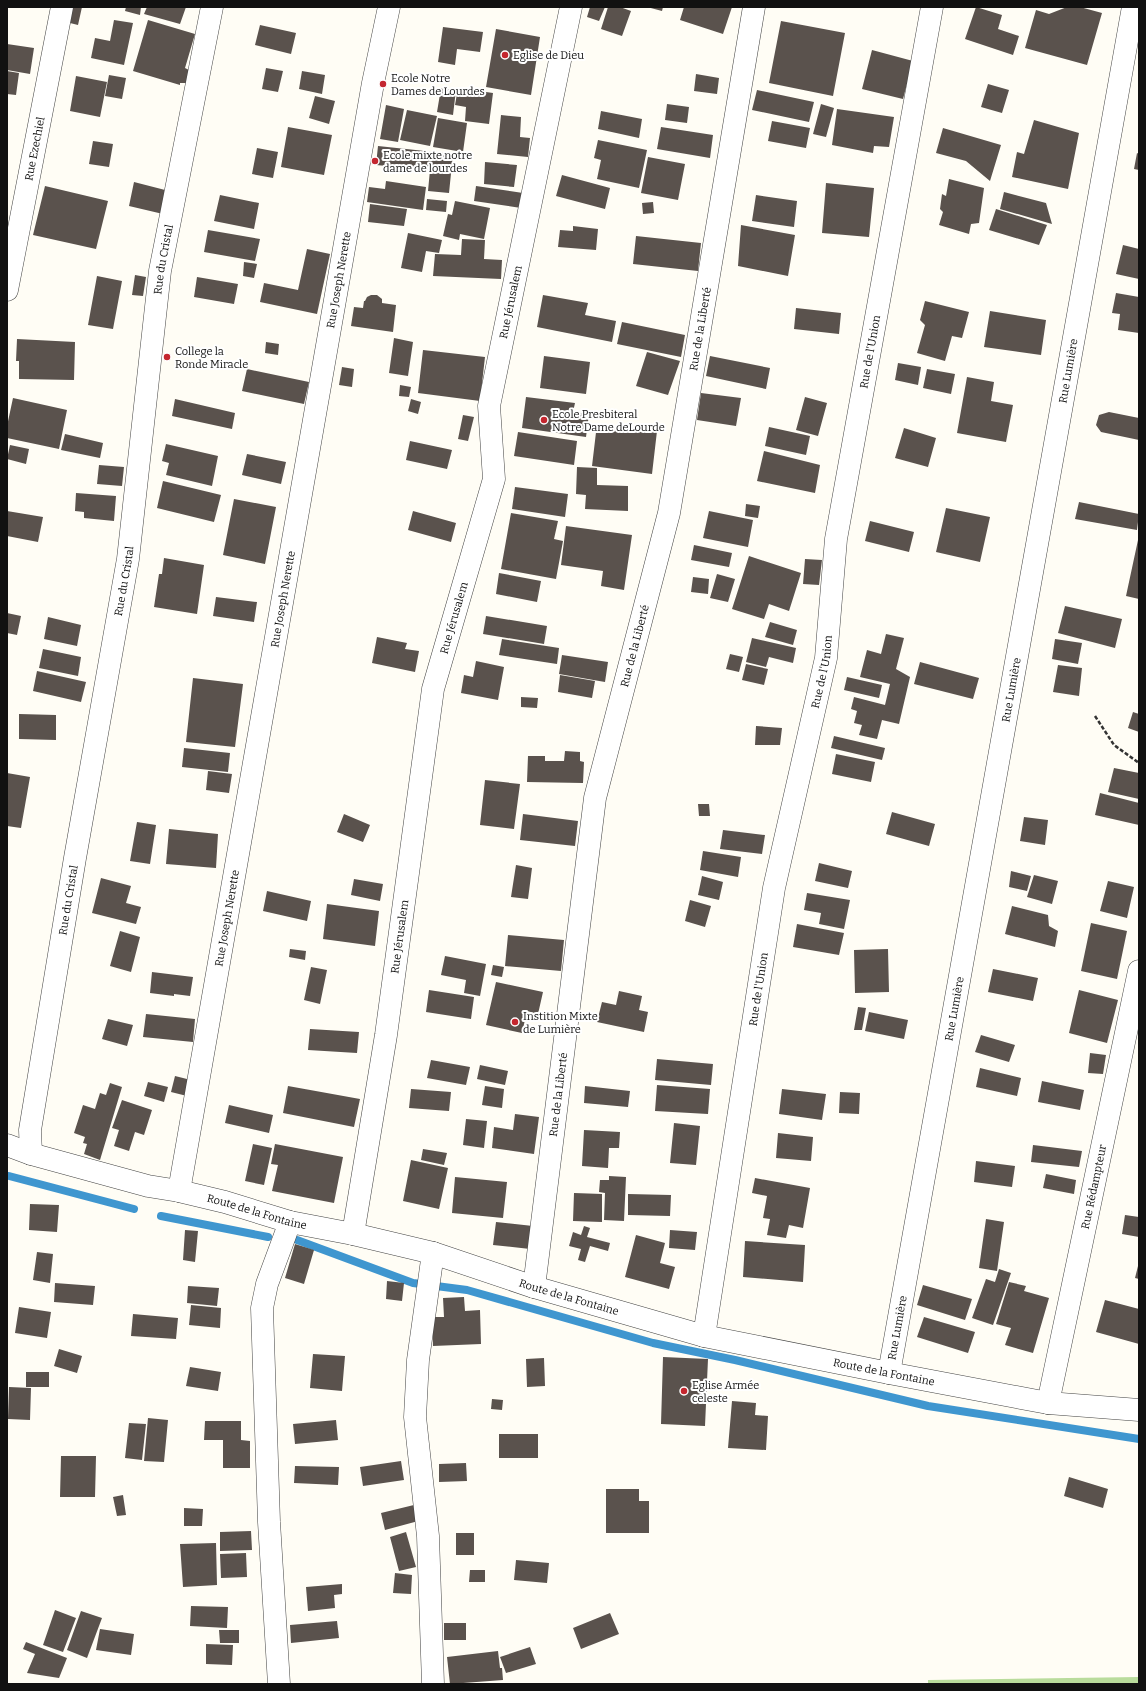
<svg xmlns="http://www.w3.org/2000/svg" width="1146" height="1691" viewBox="0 0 1146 1691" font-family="Bitter,serif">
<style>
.forest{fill:#b9dc9c}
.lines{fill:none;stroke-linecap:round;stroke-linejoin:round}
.stream{stroke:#3f96cf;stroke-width:8}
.building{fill:#5a524d}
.minor-casing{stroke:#444;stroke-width:23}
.path{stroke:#333;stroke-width:2.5;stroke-dasharray:4 2;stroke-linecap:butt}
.minor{stroke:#fff;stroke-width:22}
.poi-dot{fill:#c4262e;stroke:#fff;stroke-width:1.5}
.labels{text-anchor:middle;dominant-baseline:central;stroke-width:4;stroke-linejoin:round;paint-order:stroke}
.poi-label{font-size:11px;fill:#111;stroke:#fff;text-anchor:start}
.street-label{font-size:11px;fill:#111;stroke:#fff}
</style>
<rect width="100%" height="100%" fill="#fffdf5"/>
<path class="forest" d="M1139,1677V1684H928V1680Z"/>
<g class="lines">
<path class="stream" d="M9,1176L134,1209
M161,1216L268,1237
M297,1240L413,1283L467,1290L653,1343L735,1360L928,1406L1139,1439"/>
</g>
<path class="building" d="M69,7H82L78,25L66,22Z
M126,7H141L140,15L125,11Z
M147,7H186L180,24L144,14Z
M590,7H605L599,21L587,17Z
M608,7H620L631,11L622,36L601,29Z
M647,7H663L662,11Z
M684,7H732L723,34L680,20Z
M976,7L1002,15L998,29L1019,36L1013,55L965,39Z
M1067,7H1080L1102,13L1087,65L1025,48L1036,10L1049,14Z
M114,20L133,23L124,65L91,58L95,38L110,41Z
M148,20L195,34L185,68L189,70L186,83H180V85L133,71Z
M781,21L845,33L833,96L769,83Z
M260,25L296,33L291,54L255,45Z
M443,27L483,32L480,52L457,49L455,65L438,62Z
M496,29L540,37L531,95L486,87Z
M7,44L34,48L30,74L7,70Z
M872,50L913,61L903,99L862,89Z
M266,68L283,71L278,92L262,89Z
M7,71L19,73L16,95L7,94Z
M302,71L325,75L322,94L299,89Z
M696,74L719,78L717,94L694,91Z
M109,75L126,78L122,99L105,96Z
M76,76L107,82L100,117L70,111Z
M988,84L1009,90L1002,113L981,107Z
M441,88L456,90L453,115L437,112Z
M458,88L493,93L489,124L465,121L466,107L455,105Z
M757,90L814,102L809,122L752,110Z
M315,96L335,101L329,124L309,118Z
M667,104L689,107L687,123L665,120Z
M821,104L834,108L826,137L813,134Z
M386,105L404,109L398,142L380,139Z
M837,109L894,117L889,147L874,146L873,153L832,145Z
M407,110L437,116L430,146L400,140Z
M601,111L642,119L639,138L598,129Z
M501,115L521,117L520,137L530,138L528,157L497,154Z
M438,118L467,123L463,152L433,147Z
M1034,120L1079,133L1068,189L1012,177L1017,152L1024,154Z
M772,121L810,128L806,148L768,141Z
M288,127L332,135L324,175L281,167Z
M661,127L713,135L710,158L657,149Z
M943,128L1001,145L990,181L966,161L936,153Z
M598,140L647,150L639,188L597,179L601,160L594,158Z
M93,141L113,144L109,167L89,164Z
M378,146L453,154L449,193L428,191L430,170L376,165Z
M257,148L278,152L273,178L252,174Z
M1137,153L1139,154V170L1134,169Z
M648,157L685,164L678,200L641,193Z
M485,162L517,165L514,187L484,184Z
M562,175L610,188L605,209L556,196Z
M949,179L984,188L979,223L971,224L969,234L939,225L943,212L940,209L942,194L946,196Z
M386,181L426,187L423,210L367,202L369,187L385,189Z
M134,182L169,191L163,214L129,206Z
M826,183L874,188L869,237L822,233Z
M45,186L108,201L96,249L33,235Z
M476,186L523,193L521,208L474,201Z
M1004,192L1046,203L1052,224L1000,209Z
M220,195L259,203L254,229L214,221Z
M756,195L797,201L794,227L752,221Z
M427,199L447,201L446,212L426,210Z
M455,201L490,208L484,239L460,234L459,240L443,236L448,214L452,215Z
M653,202L654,213L643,214L642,203Z
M370,204L407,209L404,226L368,222Z
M996,209L1047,225L1039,245L989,230Z
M741,225L795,235L788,276L738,266Z
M573,226L598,229L596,250L558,247L560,230L573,231Z
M208,230L260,239L255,261L204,252Z
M408,233L442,240L439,253L426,251L422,272L401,268Z
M636,236L701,243L698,271L633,264Z
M462,239L485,240L484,259L502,260L501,279L433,276L435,254L461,255Z
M1123,245L1139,249V279L1116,274Z
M307,249L330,254L317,314L260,302L264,283L298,290Z
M244,262L257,264L254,278L243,276Z
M135,275L146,277L143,296L132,295Z
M97,276L122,281L113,329L88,325Z
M197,277L238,284L234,304L194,297Z
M1116,293L1139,297V333L1118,330L1120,314L1112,313Z
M371,295H377L382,299V303L396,305L393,332L351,326L354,307L363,308L364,301H365L367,297Z
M543,295L588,303L585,315L616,321L612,342L537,327Z
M925,301L969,312L962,338L952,336L945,361L917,353L925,325L920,320Z
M796,308L841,313L839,334L794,329Z
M990,311L1046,320L1041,355L984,347Z
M622,322L685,335L681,357L617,344Z
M394,338L413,342L408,376L389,373Z
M17,339L75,342L74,380L19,379V361H16Z
M266,342L279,344L278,355L265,353Z
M423,350L485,357L480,401L418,393Z
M647,352L680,361L668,395L636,386Z
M544,356L590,362L586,394L540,388Z
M710,356L770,368L766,389L706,376Z
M898,363L921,367L918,385L895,380Z
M342,367L354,369L352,387L339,385Z
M247,369L309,382L304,404L242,391Z
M927,369L955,374L951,394L923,388Z
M967,377L994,382L991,401L1013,405L1006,442L957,433Z
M400,385L411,387L409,397L399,396Z
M701,393L741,398L736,426L697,420Z
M526,397L575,403L573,412L589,414L586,437L522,428Z
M805,397L827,403L818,436L796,430Z
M13,398L67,410L59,449L7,438V426Z
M175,399L235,413L232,429L172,416Z
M411,399L421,402L418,414L408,411Z
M1109,412L1139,418V440L1101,432L1096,425L1099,415Z
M463,415L474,417L468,441L458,439Z
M597,424L657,431L652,474L592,466Z
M769,427L810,436L806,455L765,446Z
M904,428L936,438L928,467L895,458Z
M518,432L577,441L574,465L514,456Z
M65,434L103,443L100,458L61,450Z
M410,441L452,450L447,469L406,460Z
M166,444L218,456L212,486L166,475L169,463L162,461Z
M10,445L29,449L26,464L7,459Z
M764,451L820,465L815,493L757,481Z
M247,454L286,462L281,484L242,475Z
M99,465L124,467L122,486L97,484Z
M577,467L597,468V485L628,486V511L585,509L586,495L576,494Z
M163,481L221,495L214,522L157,508Z
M515,487L568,494L565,517L512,509Z
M76,493L116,496L114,521L84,518V512L75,511Z
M234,499L276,507L265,564L223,555Z
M1079,502L1139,514L1137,530L1075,519Z
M746,504L760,506L758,518L745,516Z
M946,508L990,517L980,562L936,552Z
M7,511L43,517L38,542L7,536Z
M413,511L456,523L451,542L408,530Z
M709,511L753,520L748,547L703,538Z
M511,513L558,521L554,539L563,541L556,579L501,569Z
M870,521L914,532L909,552L865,541Z
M566,526L632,535L624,590L601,586L603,571L561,565Z
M1138,540H1139V599L1126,596Z
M694,545L732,553L729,567L691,560Z
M749,556L801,573L789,611L769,604L764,619L732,609Z
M164,558L204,565L197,614L154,607L159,574H162Z
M805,559L822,560L819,585L803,584Z
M499,573L541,581L537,602L496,594Z
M717,574L735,579L728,602L710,598Z
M693,577L709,579L708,594L691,592Z
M216,597L257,602L254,622L213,616Z
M1065,606L1122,619L1115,648L1058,633Z
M7,613L21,616L17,635L7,633Z
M486,616L547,626L544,644L483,634Z
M48,617L81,625L77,646L44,639Z
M770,622L797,630L793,645L765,637Z
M886,634L904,638L896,669L910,677L899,724L882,720L877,739L859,735L862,725L854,723L857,711L851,709L854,697L885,705L890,684L860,677L867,650L881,654Z
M377,637L407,643L405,649L419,651L415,672L372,663Z
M752,638L796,648L793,663L769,657L766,667L746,662Z
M502,639L559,648L557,664L499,655Z
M1055,639L1082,643L1078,664L1052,659Z
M43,649L81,657L78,676L39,668Z
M730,654L743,657L739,672L726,669Z
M562,655L608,662L605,682L559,674Z
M476,661L504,667L498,700L461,693L464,675L473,677Z
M920,662L979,678L973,699L914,684Z
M746,664L768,669L764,685L742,680Z
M1058,665L1082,668L1079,696L1053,692Z
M37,671L86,682L81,702L33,691Z
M560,675L595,681L592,698L558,692Z
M847,677L882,685L879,698L844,690Z
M193,678L243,684L235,747L186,742Z
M521,697L538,698L537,708L521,707Z
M1133,712L1139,714V732L1128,728Z
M19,714L56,715V740L19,739Z
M756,726L782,728L780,745H755Z
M834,736L885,748L882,760L831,748Z
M184,748L230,753L228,772L182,767Z
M565,751L580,752V761L584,762L583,783L527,782L528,756H545V761H564Z
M836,754L875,762L871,782L832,774Z
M1114,768L1139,773V799L1108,792Z
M208,771L232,774L229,793L206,790Z
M7,773L30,777L21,828L7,826Z
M485,780L520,784L514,829L480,825Z
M1100,793L1139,803V825L1095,815Z
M698,804H709L710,816H699Z
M892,812L935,824L929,846L886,834Z
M344,814L370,825L363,842L337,832Z
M523,814L578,821L575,846L520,840Z
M1024,817L1048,820L1045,845L1020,841Z
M137,822L156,825L150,864L130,861Z
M169,829L218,834L216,868L166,864Z
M723,830L765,835L762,854L720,849Z
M703,851L741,857L738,877L700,870Z
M819,863L852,871L848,888L815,881Z
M516,865L532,868L528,899L511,897Z
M1011,871L1031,876L1027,891L1009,887Z
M1034,875L1058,881L1052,904L1027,897Z
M702,876L723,882L719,900L698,895Z
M101,878L131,886L126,903L141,907L136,924L92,913Z
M354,879L383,884L380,901L351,895Z
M1108,881L1134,887L1127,918L1100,911Z
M267,891L311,901L307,921L263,911Z
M807,893L850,900L844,929L819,924L821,913L804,910Z
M690,900L711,906L705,927L685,921Z
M327,904L379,911L375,946L323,939Z
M1012,906L1048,915L1049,926L1058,931L1055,947L1005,934Z
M1091,923L1127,931L1117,979L1081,971Z
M797,924L844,933L839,955L793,947Z
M120,931L140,937L131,972L110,966Z
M508,935L564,940L561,971L505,966Z
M290,949L306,951L305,960L289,957Z
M888,949L889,992L855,993L854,950Z
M445,956L486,964L480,996L464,993L466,980L441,975Z
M493,965L504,967L502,977L491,975Z
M311,967L327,970L320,1004L304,1000Z
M993,969L1038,978L1033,1001L988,992Z
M152,972L193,977L190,996L174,994V996L150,993Z
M496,982L543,992L538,1014L527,1011L522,1033L486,1025Z
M429,990L474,997L471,1019L426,1012Z
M1079,990L1118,1000L1107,1043L1069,1033Z
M619,991L642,996L639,1010L648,1012L644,1032L597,1022L602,1002L616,1005Z
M858,1007L866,1008L862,1030H854Z
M869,1012L908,1020L904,1039L865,1031Z
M146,1014L195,1019L193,1042L143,1037Z
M108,1019L133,1025L127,1046L102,1039Z
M310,1029L359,1032L357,1053L308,1050Z
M981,1035L1015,1045L1009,1062L975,1052Z
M1090,1053L1106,1055L1103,1074L1088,1073Z
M657,1059L713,1064L711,1085L655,1080Z
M431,1060L470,1067L466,1085L427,1078Z
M480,1065L508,1071L505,1085L477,1079Z
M980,1068L1021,1078L1017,1096L976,1087Z
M175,1076L191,1080L187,1096L171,1092Z
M1042,1081L1084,1090L1080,1110L1038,1102Z
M148,1082L168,1087L164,1102L144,1096Z
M110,1083L122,1087L100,1160L84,1154L87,1144L83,1143L85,1137L74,1133L83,1105L95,1109L100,1093L106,1095Z
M657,1085L710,1089L708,1114L655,1111Z
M288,1086L360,1099L354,1127L283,1113Z
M485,1086L504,1089L502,1108L482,1105Z
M585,1086L630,1091L628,1107L584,1103Z
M411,1089L451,1092L449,1111L409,1108Z
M782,1089L826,1094L822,1120L779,1114Z
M840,1092L860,1093L859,1114L839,1113Z
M122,1100L152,1110L144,1135L135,1132L129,1151L114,1146L119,1130L112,1128Z
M229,1105L273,1115L269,1133L225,1123Z
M515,1114L539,1117L534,1154L492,1148L494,1127L513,1130Z
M466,1119L487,1121L484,1148L463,1145Z
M674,1123L700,1126L696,1165L670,1163Z
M584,1130L620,1132L619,1148H609L608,1168L582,1166Z
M778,1133L813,1137L811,1161L776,1158Z
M253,1144L272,1148L264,1185L245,1181Z
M275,1144L343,1157L334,1203L272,1191L278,1165L271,1164Z
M1033,1145L1082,1151L1079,1167L1031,1162Z
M423,1149L447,1153L444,1165L421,1160Z
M411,1160L448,1168L439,1209L403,1201Z
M976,1161L1015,1166L1012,1187L974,1182Z
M1046,1174L1076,1180L1074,1194L1043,1188Z
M609,1176L626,1177L624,1221L604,1220L605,1193L599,1192L600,1180H609Z
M455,1177L507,1182L503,1218L452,1213Z
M755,1178L810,1188L803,1228L789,1225L786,1238L767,1235L770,1219L763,1218L767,1196L752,1193Z
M574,1193L602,1194V1222L573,1221Z
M628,1194L671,1195L670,1216L628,1215Z
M30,1204L59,1205L57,1232L29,1230Z
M1125,1215L1139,1217V1237L1122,1234Z
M986,1219L1004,1222L997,1271L979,1268Z
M496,1222L533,1226L530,1249L493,1245Z
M584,1226L590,1228L587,1237L610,1243L608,1251L590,1246L585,1262L578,1260L581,1249L569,1246L573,1232L581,1235Z
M185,1230L198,1231L195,1262L183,1260Z
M670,1230L697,1232L695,1250L669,1248Z
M636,1235L665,1243L660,1263L675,1267L669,1289L625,1277Z
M745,1241L805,1245L803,1282L743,1277Z
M295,1244L314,1250L304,1284L285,1278Z
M37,1252L53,1254L50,1283L33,1280Z
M1138,1266H1139V1279L1135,1278Z
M999,1269L1011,1273L993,1325L972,1318L986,1279L995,1282Z
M387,1281L404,1283L402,1301L386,1299Z
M1009,1282L1026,1286L1024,1291L1049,1298L1033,1353L1005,1345L1011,1328L996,1324Z
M55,1283L95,1286L93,1305L54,1302Z
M923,1285L972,1299L965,1320L917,1305Z
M188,1286L219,1288L217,1306L187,1303Z
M464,1297L465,1311L480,1310L481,1344L433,1346L432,1317H444L443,1298Z
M1105,1300L1139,1309V1344L1096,1332Z
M191,1305L221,1308L220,1328L189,1325Z
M19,1307L51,1312L47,1338L15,1333Z
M133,1314L178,1318L176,1339L131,1336Z
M924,1317L975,1332L968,1353L917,1337Z
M59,1349L82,1356L77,1373L54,1366Z
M313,1354L345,1356L342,1391L310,1388Z
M663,1357L708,1359L705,1426L661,1424Z
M544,1358L545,1386L527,1387L526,1359Z
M190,1367L221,1372L218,1391L186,1386Z
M26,1372H49V1387H26Z
M9,1387L31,1388L30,1420L8,1419Z
M492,1399L503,1400L502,1410L491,1409Z
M732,1401L756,1403L755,1415L768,1416L766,1450L728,1448Z
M148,1418L168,1420L164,1462L144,1461Z
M336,1420L338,1440L295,1444L293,1424Z
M205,1421H241V1440L250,1441V1468H223V1440H204Z
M129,1423L146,1424L142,1460L125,1458Z
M499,1434H538V1458H499Z
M61,1456H96L95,1497H60Z
M401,1461L404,1480L363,1486L360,1467Z
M466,1463L467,1481L439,1482V1464Z
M295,1466L339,1467L338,1485L294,1483Z
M1069,1477L1108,1489L1103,1508L1064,1496Z
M606,1489H639V1501H649V1533H606Z
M123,1495L126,1515L117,1516L113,1497Z
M418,1504L422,1520L385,1530L381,1513Z
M184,1508L203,1509L202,1526H184Z
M251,1531L252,1550L220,1551V1532Z
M406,1532L416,1567L399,1571L390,1537Z
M456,1533H474V1555H456Z
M216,1543L217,1585L183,1587L180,1544Z
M246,1553L247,1577L221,1578L220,1554Z
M516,1560L549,1563L547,1583L514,1580Z
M470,1570H485V1582H469Z
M395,1573L412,1575L411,1594L393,1593Z
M342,1584V1594L334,1595L335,1608L308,1611L306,1587Z
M191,1606L228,1607L227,1628L190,1626Z
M55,1610L76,1618L63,1652L43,1645Z
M81,1611L102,1618L87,1658L67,1650Z
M610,1613L619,1634L581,1649L573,1628Z
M337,1621L339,1638L291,1643L290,1625Z
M444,1623H466V1640H444Z
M100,1629L134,1634L131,1655L96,1650Z
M219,1630H239V1643H220Z
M26,1642L67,1658L59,1678L27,1673L35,1654L23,1649Z
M206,1644L233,1645L232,1665L206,1664Z
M530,1647L536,1664L506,1673L500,1657Z
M498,1651L500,1668H502L503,1680L450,1684L447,1657Z"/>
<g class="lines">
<defs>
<g id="minor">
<path id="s1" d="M7,290L62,7"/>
<path id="s2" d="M7,1145L31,1154L148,1186L179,1191L225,1202L290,1222L353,1234L433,1253L534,1287L704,1336L889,1373L1048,1403L1139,1410"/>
<path id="s3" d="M31,1154L30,1130L75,858L128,559L160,271L212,7"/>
<path id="s4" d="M179,1191L373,83L389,7"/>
<path id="s5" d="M353,1234L386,1035L433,689L494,479L489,406L571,7"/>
<path d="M433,1253L418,1360L415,1417L428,1536L433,1684"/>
<path id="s6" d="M534,1287L595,798L669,513L754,7"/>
<path id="s7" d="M704,1336L774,888L826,658L836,539L932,7"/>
<path id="s8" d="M889,1373L1133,7"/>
<path id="s9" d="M1048,1403L1139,971"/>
<path d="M279,1684L269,1522L262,1308L267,1284L290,1222"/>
</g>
</defs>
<use href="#minor" class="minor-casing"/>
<path class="path" d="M1095,716L1114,745L1139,763"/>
<use href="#minor" class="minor"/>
</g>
<g class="poi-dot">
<circle cx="505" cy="55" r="4"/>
<circle cx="383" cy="84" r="4"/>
<circle cx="375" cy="161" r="4"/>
<circle cx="167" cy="357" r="4"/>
<circle cx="544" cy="420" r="4"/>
<circle cx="515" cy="1022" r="4"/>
<circle cx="684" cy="1391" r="4"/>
</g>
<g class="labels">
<g class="poi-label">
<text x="513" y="55">Eglise de Dieu</text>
<text x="391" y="78">Ecole Notre<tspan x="391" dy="13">Dames de Lourdes</tspan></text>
<text x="383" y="155">Ecole mixte notre<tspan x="383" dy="13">dame de lourdes</tspan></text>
<text x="175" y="351">College la<tspan x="175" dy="13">Ronde Miracle</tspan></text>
<text x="552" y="414">Ecole Presbiteral<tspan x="552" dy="13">Notre Dame deLourde</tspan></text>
<text x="523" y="1016">Instition Mixte<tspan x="523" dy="13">de Lumière</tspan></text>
<text x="692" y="1385">Eglise Armée<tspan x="692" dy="13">celeste</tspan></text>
</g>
<g class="street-label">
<text stroke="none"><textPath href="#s1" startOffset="144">Rue Ezechiel</textPath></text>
<text stroke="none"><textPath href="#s3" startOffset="905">Rue du Cristal</textPath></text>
<text stroke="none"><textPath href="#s4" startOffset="925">Rue Joseph Nerette</textPath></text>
<text stroke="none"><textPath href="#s5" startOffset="949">Rue Jérusalem</textPath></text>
<text stroke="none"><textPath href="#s6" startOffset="974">Rue de la Liberté</textPath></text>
<text stroke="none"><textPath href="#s7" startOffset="999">Rue de l'Union</textPath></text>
<text stroke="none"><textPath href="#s8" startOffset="1018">Rue Lumière</textPath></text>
<text stroke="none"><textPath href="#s3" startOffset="581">Rue du Cristal</textPath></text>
<text stroke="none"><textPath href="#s4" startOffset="601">Rue Joseph Nerette</textPath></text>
<text stroke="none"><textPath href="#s5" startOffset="625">Rue Jérusalem</textPath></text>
<text stroke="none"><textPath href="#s6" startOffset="650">Rue de la Liberté</textPath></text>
<text stroke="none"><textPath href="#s7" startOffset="675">Rue de l'Union</textPath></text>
<text stroke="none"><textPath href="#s8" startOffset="694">Rue Lumière</textPath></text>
<text stroke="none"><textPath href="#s3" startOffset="257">Rue du Cristal</textPath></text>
<text stroke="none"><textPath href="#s4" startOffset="277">Rue Joseph Nerette</textPath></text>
<text stroke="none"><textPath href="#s5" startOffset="301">Rue Jérusalem</textPath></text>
<text stroke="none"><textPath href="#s7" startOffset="351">Rue de l'Union</textPath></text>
<text stroke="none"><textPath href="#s8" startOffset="370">Rue Lumière</textPath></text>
<text stroke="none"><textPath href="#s6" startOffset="194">Rue de la Liberté</textPath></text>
<text stroke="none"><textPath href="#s9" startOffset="221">Rue Rédampteur</textPath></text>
<text stroke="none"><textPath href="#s2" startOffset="259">Route de la Fontaine</textPath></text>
<text stroke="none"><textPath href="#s2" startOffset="583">Route de la Fontaine</textPath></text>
<text stroke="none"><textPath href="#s8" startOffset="46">Rue Lumière</textPath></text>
<text stroke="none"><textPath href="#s2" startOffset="907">Route de la Fontaine</textPath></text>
</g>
</g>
<rect width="1146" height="1691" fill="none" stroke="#111111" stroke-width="16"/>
</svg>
